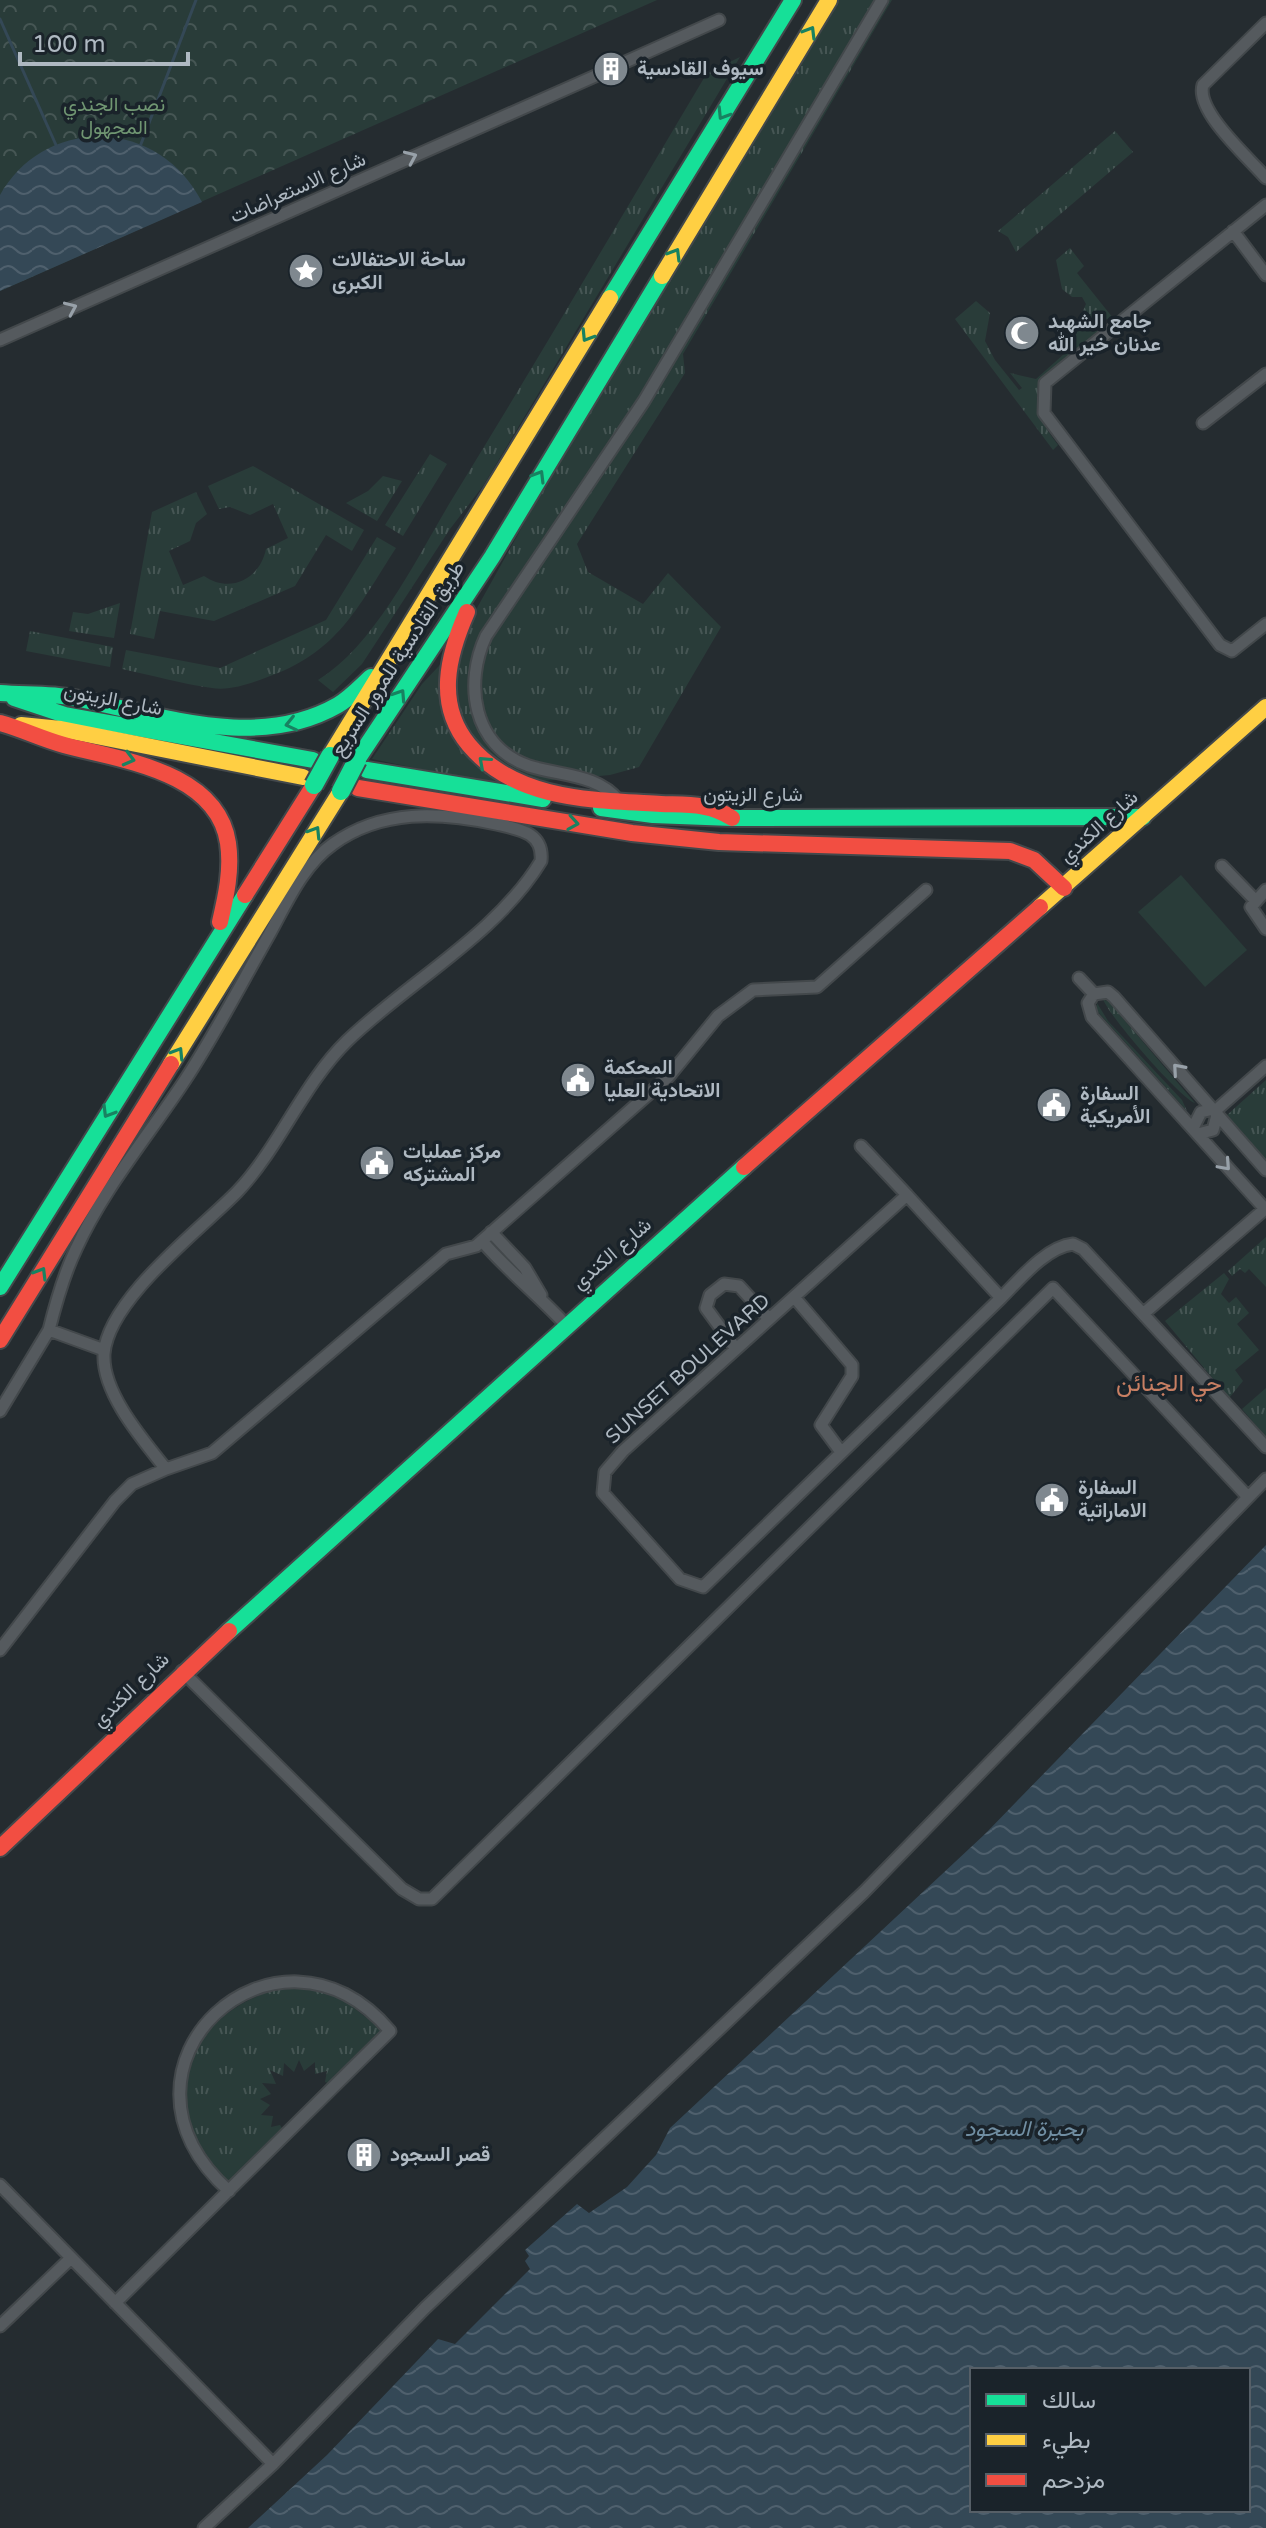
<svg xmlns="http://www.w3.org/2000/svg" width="1266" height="2528" viewBox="0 0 1266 2528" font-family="'Varela Round',Vazirmatn,sans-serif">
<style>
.grass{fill:url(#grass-tufts)}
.park{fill:url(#park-crowns)}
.pitch{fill:#293c39}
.water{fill:url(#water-waves);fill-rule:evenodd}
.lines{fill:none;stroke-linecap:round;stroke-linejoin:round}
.stream{stroke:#344856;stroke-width:3}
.street-casing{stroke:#43484b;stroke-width:15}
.fast-casing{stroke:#43484b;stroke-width:20}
.slow-casing{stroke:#43484b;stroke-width:20}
.jam-casing{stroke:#43484b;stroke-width:20}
.street{stroke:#555a5e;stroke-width:11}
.fast{stroke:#16e098;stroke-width:16}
.slow{stroke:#ffcf43;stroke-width:16}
.jam{stroke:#f24e42;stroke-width:16}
.fast-bridge-casing{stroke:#42484c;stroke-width:22;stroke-linecap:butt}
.fast-bridge{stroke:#16e098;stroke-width:18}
.oneway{stroke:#188261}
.oneway2{stroke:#98a1a9}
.labels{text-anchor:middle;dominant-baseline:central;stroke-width:7;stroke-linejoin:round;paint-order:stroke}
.poi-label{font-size:20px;font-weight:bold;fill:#afb9c2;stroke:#1a232a;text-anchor:start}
.park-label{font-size:20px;fill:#709672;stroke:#1a232a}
.street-label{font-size:20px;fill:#afb9c2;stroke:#1a232a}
.water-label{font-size:22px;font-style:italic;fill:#718fa3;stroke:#1a232a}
.quarter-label{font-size:24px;fill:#c87f63;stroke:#1a232a}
</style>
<defs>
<pattern id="grass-tufts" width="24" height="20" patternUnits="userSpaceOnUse" patternTransform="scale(2)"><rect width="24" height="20" fill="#293c39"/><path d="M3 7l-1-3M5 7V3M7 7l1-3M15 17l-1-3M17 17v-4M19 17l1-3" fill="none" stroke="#465654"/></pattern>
<pattern id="park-crowns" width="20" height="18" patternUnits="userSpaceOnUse" patternTransform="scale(2)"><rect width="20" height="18" fill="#293c39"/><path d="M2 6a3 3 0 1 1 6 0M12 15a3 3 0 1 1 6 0" fill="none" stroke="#465654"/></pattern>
<pattern id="water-waves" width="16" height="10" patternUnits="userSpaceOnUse" patternTransform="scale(2)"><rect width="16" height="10" fill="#344856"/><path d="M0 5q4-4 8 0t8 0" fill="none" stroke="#4f606d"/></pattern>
</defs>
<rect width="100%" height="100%" fill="#252c30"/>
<path class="grass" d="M836,0H892L683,354L685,373L577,544L588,572L643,604L668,573L721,627L639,767L610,775L498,785L372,759L422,684L453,651L555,468Z
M740,57L483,486L450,529L362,664L333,692L318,680C376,645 419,553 454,496C540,356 623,214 707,73Z
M1115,131L1133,152L1016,252L1008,237L998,231Z
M1070,248L1084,266L1077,273L1113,318L1089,323L1082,313L1086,304L1082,297H1072L1062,289L1056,260Z
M976,301L990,313L985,341L995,360L1019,390L1022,388L1010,373L1036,379L1064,354L1068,331L1107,324L1110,327L1040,384C1036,416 1040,420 1058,445L1053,450L955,319Z
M430,454L447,464L403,536L385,525Z
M253,466L364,530L352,551L326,535L295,586L214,621L160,611L154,639L130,634L152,512L196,492L207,514L196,523L190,541L169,551L183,585L204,576C230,594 260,579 266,549L288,538L273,504L250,515L230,507L219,509L208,486Z
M383,476L402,481L377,521L346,503L368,491Z
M377,537L396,548C357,608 338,653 265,678C249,684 229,691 212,688C182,684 151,675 122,669L126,650L220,668L326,620Z
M120,603L114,638L69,631L73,612L88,614Z
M30,631L113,647L110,667L26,651Z
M1103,999L1109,1002L1195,1103C1180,1098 1108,1015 1103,999Z
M1097,1003L1108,1021L1182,1100L1187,1111L1097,1011Z
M1266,1080V1162L1227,1115Z
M1266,1237V1287L1249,1269L1245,1273L1240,1269L1232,1276L1228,1271Z
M1224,1273L1229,1279L1221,1294L1229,1303L1236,1297L1249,1313L1237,1324L1259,1350L1235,1370L1243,1381L1229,1398L1165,1321Z
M1266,1388V1437L1242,1409Z
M303,1984L332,1990L384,2032L330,2084L325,2082L327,2071L315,2074V2062L304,2071L299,2060L294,2072L284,2063L283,2076L270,2070L276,2084L262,2083L271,2094L260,2099L270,2105L261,2115L273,2116L271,2127L280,2125L283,2130L228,2183C219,2172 202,2158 196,2145C161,2059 219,1995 303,1984Z"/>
<path class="park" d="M0,0H657L0,291Z"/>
<path class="pitch" d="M1181,875L1247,950L1205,987L1138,912Z"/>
<path class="water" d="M100,136C145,138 181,162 202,202L0,291V195C21,158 57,137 100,136Z
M1266,1545V2528H248L327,2455L438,2339L455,2344L530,2269L525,2261L529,2256L525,2250L577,2204L589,2213L627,2187L656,2155L670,2128L985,1834ZM1248,2370V2510H972V2370Z"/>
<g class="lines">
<path class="stream" d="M0,19L56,145
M141,144L196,0"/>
<defs>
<path id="street" d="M1266,23L1203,85C1195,111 1249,158 1266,178
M612,68L719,20
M1266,205L1045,383L1044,413L1220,645L1232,651L1266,624
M1233,231L1266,275
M0,340L611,69
M1203,423L1266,374
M619,801C598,774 561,776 529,766C472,746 464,683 486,636L644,401L882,0
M1222,866L1255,900
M1266,890L1251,907L1266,929
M1079,978L1094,994
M1215,1111L1266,1066
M1193,1128L1201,1112L1213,1109
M1198,1134L1213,1130L1217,1115
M861,1146L907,1195
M1266,1170L1114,997L1108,992L1094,994L1088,1003L1092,1017L1266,1210
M491,1232L525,1268L541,1295
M482,1241C508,1271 538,1295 565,1324
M794,1297L852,1365V1376L821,1425L841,1452
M1001,1298L907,1195L623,1451L605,1472L603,1493L680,1579L703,1587L1001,1298C1020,1279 1046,1247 1073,1244L1083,1249L1266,1447
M1143,1314L1265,1209
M49,1330C56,1302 64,1274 76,1249C103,1189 149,1135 185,1080C216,1033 242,982 270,933C287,902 303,865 333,844C382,809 439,812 496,824C518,829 544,832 541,861C497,934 408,982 347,1041C303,1084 279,1148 237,1192C201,1229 108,1299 104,1354C102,1393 143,1440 166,1469L212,1453L446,1254L476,1246L669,1076L718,1016L753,990L817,987L926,890
M736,1349L706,1308L710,1295L724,1284L739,1286L769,1319
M0,1411L49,1330L104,1350
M0,1650L115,1501L132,1484L166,1469
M182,1671L402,1889L419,1899H432L1053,1288L1248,1497
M0,2185L273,2464
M115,2303L390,2031C278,1897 90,2066 229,2191
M0,2326L70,2259
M204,2528L273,2464L425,2308L864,1892L1266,1479"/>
<path id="fast" d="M610,298L793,0
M0,693C25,695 49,693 74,698C159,714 256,752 338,705C350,698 361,686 371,677
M14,698L65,715L313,760
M357,760L492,557L662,276
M367,770L543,799
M601,808L653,815L732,818L1143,817
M0,1287L245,895
M229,1631L744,1167"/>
<path id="slow" d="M662,276L829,0
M21,725L61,729L303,777
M330,756L610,298
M1040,907L1266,707
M171,1064L341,791"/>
<path id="jam" d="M467,612C448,655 435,704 469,745C516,801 593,800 661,804C686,805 710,803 732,818
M0,723C22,729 42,739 64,745C120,760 217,771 228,843C232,870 226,896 220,922
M358,788L632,833L719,842L1010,851L1034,860L1064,888
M245,895L314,785
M744,1167L1040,907
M0,1340L171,1064
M0,1848L229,1631"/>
</defs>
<use href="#street" class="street-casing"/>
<use href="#fast" class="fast-casing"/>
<use href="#slow" class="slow-casing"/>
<use href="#jam" class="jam-casing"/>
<use href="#street" class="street"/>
<use href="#fast" class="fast"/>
<use href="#slow" class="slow"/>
<use href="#jam" class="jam"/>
<defs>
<path id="fast-bridge" d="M314,785L330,756
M341,791L357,760"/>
</defs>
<use href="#fast-bridge" class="fast-bridge-casing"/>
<use href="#fast-bridge" class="fast-bridge"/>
</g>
<defs><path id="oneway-chevron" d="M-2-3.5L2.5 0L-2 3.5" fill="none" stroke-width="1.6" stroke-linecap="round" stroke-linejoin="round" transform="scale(2)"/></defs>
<g class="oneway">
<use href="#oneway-chevron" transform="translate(810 32) rotate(-59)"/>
<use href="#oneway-chevron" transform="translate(723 114) rotate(122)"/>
<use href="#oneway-chevron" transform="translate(675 254) rotate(-59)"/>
<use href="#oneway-chevron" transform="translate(587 336) rotate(122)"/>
<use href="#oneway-chevron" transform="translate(539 476) rotate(-59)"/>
<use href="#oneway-chevron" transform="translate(400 695) rotate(-57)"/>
<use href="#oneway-chevron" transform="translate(291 724) rotate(167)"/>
<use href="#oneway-chevron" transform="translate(129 759) rotate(15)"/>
<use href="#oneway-chevron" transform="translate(484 762) rotate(-138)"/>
<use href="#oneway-chevron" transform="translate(573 823) rotate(9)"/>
<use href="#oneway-chevron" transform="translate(315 832) rotate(-58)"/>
<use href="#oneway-chevron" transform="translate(178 1053) rotate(-58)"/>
<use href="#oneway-chevron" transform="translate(108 1112) rotate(121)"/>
<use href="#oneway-chevron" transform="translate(41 1273) rotate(-59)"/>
</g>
<g class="oneway2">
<use href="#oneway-chevron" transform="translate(411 157) rotate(-24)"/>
<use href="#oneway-chevron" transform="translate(71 308) rotate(-24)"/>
<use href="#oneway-chevron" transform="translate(1178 1069) rotate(-131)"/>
<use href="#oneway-chevron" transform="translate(1225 1165) rotate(48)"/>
</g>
<defs>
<symbol id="building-disc" viewBox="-11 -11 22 22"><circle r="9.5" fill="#7f888f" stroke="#1a232a"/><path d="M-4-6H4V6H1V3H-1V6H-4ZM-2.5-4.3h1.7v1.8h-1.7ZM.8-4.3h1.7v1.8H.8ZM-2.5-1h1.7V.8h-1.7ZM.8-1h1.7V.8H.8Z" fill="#fff"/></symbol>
<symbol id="sight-disc" viewBox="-11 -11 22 22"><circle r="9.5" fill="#7f888f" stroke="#1a232a"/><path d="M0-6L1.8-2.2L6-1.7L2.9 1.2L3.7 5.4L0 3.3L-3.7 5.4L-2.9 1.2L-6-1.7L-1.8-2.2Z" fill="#fff"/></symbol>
<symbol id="mosque-disc" viewBox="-11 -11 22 22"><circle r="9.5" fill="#7f888f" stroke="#1a232a"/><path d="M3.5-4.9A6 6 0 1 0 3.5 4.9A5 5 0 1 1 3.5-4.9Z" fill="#fff"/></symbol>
<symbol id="civic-disc" viewBox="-11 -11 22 22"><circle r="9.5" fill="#7f888f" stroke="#1a232a"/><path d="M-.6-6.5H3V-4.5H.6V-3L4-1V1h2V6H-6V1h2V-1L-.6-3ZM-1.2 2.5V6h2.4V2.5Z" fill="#fff"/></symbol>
</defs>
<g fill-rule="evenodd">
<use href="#building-disc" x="591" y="49" width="40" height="40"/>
<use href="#sight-disc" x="286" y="251" width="40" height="40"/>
<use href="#mosque-disc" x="1002" y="313" width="40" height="40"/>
<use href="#civic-disc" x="558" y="1060" width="40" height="40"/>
<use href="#civic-disc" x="1034" y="1085" width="40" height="40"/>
<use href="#civic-disc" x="357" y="1143" width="40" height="40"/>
<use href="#civic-disc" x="1032" y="1480" width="40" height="40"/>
<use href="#building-disc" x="344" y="2135" width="40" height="40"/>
</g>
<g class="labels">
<g class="poi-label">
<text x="637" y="69">سيوف القادسية</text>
<text x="332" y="260">ساحة الاحتفالات<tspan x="332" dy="23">الكبرى</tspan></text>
<text x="1048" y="322">جامع الشهيد<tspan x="1048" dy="23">عدنان خير الله</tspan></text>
<text x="604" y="1068">المحكمة<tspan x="604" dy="23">الاتحادية العليا</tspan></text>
<text x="1080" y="1094">السفارة<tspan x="1080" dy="23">الأمريكية</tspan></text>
<text x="403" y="1152">مركز عمليات<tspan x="403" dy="23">المشتركه</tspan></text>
<text x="1078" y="1488">السفارة<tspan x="1078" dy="23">الاماراتية</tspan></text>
<text x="390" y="2155">قصر السجود</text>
</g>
<g class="park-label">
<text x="114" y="105">نصب الجندي<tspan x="114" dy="23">المجهول</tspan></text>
</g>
<g class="street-label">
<text transform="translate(298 188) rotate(-24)">شارع الاستعراضات</text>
<text transform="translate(398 659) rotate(-57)">طريق القادسية للمرور السريع</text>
<text transform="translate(113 700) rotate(11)">شارع الزيتون</text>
<text x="753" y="795">شارع الزيتون</text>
<text transform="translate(1099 827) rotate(-42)">شارع الكندي</text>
<text transform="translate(612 1254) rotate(-41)">شارع الكندي</text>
<text transform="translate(688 1369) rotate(-42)">SUNSET BOULEVARD</text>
<text transform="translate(131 1690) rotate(-44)">شارع الكندي</text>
</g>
<g class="water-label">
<text x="1024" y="2129">بحيرة السجود</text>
</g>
<g class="quarter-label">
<text x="1169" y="1383">حي الجنائن</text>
</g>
</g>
<rect x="970" y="2368" width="280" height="144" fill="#1a232a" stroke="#565f67" stroke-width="2"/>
<rect x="986" y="2394" width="40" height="12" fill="#16e098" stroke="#565f67" stroke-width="2"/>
<text x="1042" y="2408" font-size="24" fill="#afb9c2">سالك</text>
<rect x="986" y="2434" width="40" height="12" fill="#ffcf43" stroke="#565f67" stroke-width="2"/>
<text x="1042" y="2448" font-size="24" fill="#afb9c2">بطيء</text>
<rect x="986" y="2474" width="40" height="12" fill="#f24e42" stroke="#565f67" stroke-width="2"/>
<text x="1042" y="2488" font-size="24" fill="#afb9c2">مزدحم</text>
<path d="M20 52v12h168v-12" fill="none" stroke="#afb9c2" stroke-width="4"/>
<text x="32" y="52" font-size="24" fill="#afb9c2" stroke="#1a232a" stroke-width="6" paint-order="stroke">100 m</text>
</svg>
